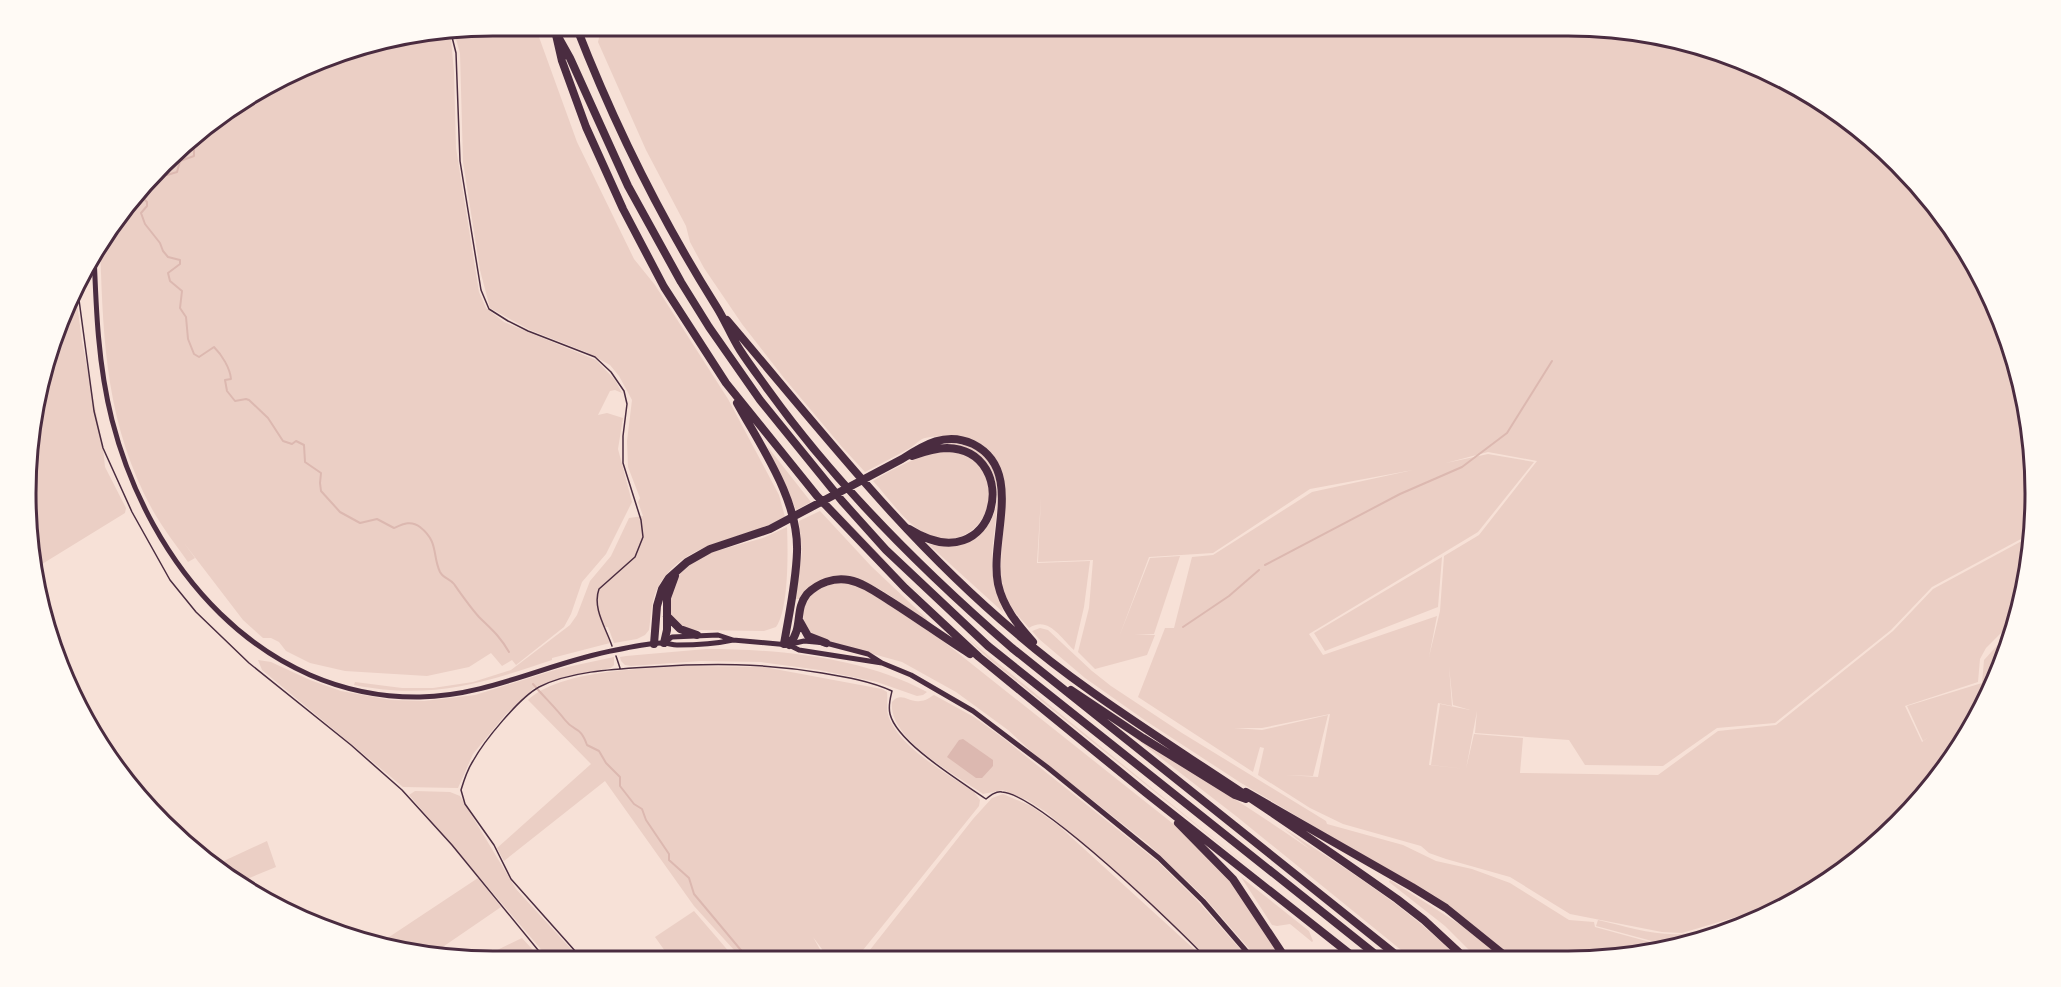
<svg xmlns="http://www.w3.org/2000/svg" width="2061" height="987" viewBox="0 0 2061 987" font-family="'Varela Round',sans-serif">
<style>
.green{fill:#ebcfc5;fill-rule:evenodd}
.water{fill:#dcb8b0}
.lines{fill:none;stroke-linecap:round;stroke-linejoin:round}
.stream{stroke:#dcb8b0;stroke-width:2}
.path{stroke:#4a2c40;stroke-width:1.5}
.secondary{stroke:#4a2c40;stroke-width:5}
.motorway{stroke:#4a2c40;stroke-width:8}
.rim{fill:none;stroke:#4a2c40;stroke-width:3}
</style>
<rect width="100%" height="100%" fill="#f7e1d7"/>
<path class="green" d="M494,26H535L577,142L634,259L655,285L728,399L779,495L785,517C742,542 682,539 657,589C651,602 651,616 649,630L645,635L637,639L614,643L608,627H604L610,643L552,658V660C481,684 429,700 354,685L355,682L402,688H433L473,682L511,670L570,625L577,615L590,581L611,556L629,518L643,516L638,502L640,498L628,467L627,441L632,400L619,376L610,365L586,352L530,330L490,308L480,270L463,162L460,53L454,32Z
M602,26H1568L1659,35L1747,61L1828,105L1899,163L1957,234L2000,315L2027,403L2035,494L2032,533L1932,587L1891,630L1775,723L1717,728L1663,766L1585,765L1569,740L1475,733L1477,711L1466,769L1431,765L1440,704L1470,710L1453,705L1449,666L1452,706L1438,703L1429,765L1466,769L1474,734L1523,738L1520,773L1658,775L1718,731L1776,725L1893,631L1933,589L2031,536L2026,585L2017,617L1986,648L1980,659L1978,682L1905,706L1922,742L1930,736L1923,741L1907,706L1982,683L1984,660L2013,628L2000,673L1981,706V697L1977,699L1976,714L1939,778L1853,865L1771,912L1739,916L1682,933L1662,932L1570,914L1510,877L1446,859L1429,853L1421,846L1343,824L1310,808L1258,775L1264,748L1260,747L1253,772L1138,697L1165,628H1174L1192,557L1213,555L1312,492L1413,470L1310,489L1213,553L1149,557L1119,637L1150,558L1180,556L1154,634L1134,635H1155L1147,655L1095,669L1078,652L1089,608L1093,560L1038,562L1041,497L1037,563L1090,561L1084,607L1074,650C1061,638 1048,615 1029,628C1016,614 1006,604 1002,582C995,541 1028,451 966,439C953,437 939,435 925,438C920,439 915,445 910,448C896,456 880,464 865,472L842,447L784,378L742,324L704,268L690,242L686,226L646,150L598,42ZM1488,452L1537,461L1479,535L1444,556L1440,611L1429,657L1437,616L1323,655L1309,634L1478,532L1534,462L1488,454L1446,463ZM1330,714L1318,777L1285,775L1313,776L1328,715L1262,730L1234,728H1262Z
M447,33L451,39L454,72L456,148L479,292L486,308L504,322L596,360L615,380L622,393L615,390L610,391L598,415L607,413L623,418L618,449L632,502L606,554L582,582L571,614L564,627L516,665L512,660L502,666L491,653L469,667L427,676L345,671L310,663L286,651L279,642L271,638H263L243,620L184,543L195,558L188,562C176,545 162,527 152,509C105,422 103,338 100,242L104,234L208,122L343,50Z
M75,288L82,341L103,448L105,467L126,508L125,513L34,569L29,554L35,402L61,314Z
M947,443C1019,445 993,514 992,558C992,569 993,580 996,590C998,597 1002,606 1003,612L928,544C1013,559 1020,451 947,444Z
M767,446L811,502L796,510Z
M946,451C953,452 962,453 968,457C1016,484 977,564 921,531C902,519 888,497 873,481C896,467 919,455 946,451Z
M833,506L901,577L968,639L1265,880L989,659L874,551Z
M820,511L871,566L927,619L926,621C900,603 873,579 842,576L800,599H795L802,552L799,521Z
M787,527C788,549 789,610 776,627L764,631L692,630L681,627L670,614L669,604L675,581L680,574L691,564L709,553L763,538Z
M1442,557L1438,607L1325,651L1314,633Z
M840,582L855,585L869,592L934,634L1186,834L1231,881L1283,959H1258L1204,897L1148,844L1034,754L1008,730L956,692L902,662L826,641L809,633C792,605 814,587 840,582Z
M1040,628L1048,630L1092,671L1111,686L1182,733L1326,821L1327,824L1403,845L1436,861L1472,869L1510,883L1569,920L1594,922L1595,927L1668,947L1629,957L1513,958L1467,920L1439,900L1241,783L1146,721L1085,678L1039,639L1032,631Z
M706,649C779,649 862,657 927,692L923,695L917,696L877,682L819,670L761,662L701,661L631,666L625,665L621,661L620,657L626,656Z
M614,657V665L611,668L568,676L535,687L506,714L473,754L458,788L403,787L262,670L258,660L271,662L310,680L341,691L391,700L424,701L475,695L558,669Z
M683,666L764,667L882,689L887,692C888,700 886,707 888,715C898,747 948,774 974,792L980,800L979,806L855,960H830L813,937L826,960L744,961L694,906L605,781L504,861L497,848L591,764L528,700C560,670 641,669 683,666Z
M934,695L974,717L1003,738L1157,861L1195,898L1249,959H1209L1099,857L1046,812L1027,800L1003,790L983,794C956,775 888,739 892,702C901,691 909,703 920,701C925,701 929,698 934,695Z
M1130,734C1192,772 1252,809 1311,850L1283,828C1343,867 1407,906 1458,958H1411L1236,816Z
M415,791L450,792L460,796L516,889L582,961H551L409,795Z
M1003,794L1031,806L1059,826L1205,959L862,960L973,819L992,798Z
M267,841L276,867L235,884L213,866Z
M1241,877L1309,931L1313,941L1312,942L1290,924L1277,926L1272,925Z
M478,878L501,907L431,955L402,952L377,945Z
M1390,880L1467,929L1502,958H1477L1445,926L1389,882Z
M694,911L737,961H672L655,937Z
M1764,916L1747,926L1674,945L1663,944L1596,926L1598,920C1625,926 1654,936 1682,934C1710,932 1736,918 1764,916Z
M522,938L543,961H489L485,956Z"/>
<path class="water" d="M963,739L993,760V766L982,778H976L947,757L959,740Z"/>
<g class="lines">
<path class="stream" d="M164,170L167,175L177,172L180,161L194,156V147L189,143
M140,195L147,202V206L141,213L145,224L160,243L163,251L168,257L180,260V264L168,273L170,281L182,291L180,308L186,317L188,339L194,354L199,357L214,347C222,355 230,368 231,379L225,380L227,391L235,401L246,399L249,400L268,418L283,441L292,444L296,441L304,445L305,462L321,473L320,483L321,491L340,512L360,523L377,519L394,528C403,524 411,520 420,527C439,542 432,555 440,572C443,578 450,579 454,584C461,594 470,607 479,617C492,630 499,635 509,652
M1265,565L1400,494L1462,467L1507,433L1552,361
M1183,627L1229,596L1259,570
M533,684C544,697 555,707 565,720C575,733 580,725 587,745L599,751L606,763L620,777V786L634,804L642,809L646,820L669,854V860L689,878L694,894L750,961"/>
<path class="path" d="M451,33L456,53L460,161L481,290L489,309L508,321L528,331L595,357L611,372L624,391L627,404L623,436V463L641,520L643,537L635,557L599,589C592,608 606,628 612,646
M77,285L94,411L103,448L132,512L170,580L196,612L249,663L351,745L402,790L452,845L547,961
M616,656L620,668
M584,961L511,879L494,845L465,804L461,790C464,780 467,770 473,761C484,741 519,698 539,687C570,671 616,669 650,667C710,663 763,663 822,673C846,677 870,681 892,691C890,699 888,706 890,714C897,743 962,782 986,799C991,795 996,791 1002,792C1039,794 1177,927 1207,959"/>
<path class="secondary" d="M94,252C96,309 98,365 112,420C149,565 261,699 420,697C489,696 550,662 616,650C631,647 648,643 663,643C668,643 672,645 677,645C695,645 715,644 733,640
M665,642L672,637L718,635L733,640L789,645L799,650L882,663
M791,644L804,641L826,643L868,654L882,663L911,675L973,711L1047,767L1159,858L1203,901L1253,959"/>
<path class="motorway" d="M554,26L562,61L586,127L623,209L664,287L726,383L817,496L905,588L979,657L1146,793L1355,958
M576,26C614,124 660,217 716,306C725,320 731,336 740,350C749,364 759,377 769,391C838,487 923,571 1012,648L1400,958
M556,33L570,58L628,186L681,282L709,327L760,400L842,501L886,550L988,646L1380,958
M727,320C820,429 904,539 1015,632C1069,679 1131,719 1191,759C1260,804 1329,851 1397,899L1424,920L1465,958
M737,403C761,447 799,500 797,552C796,583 789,614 784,644
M909,529C998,585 1024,450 947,448C935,448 923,452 912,456
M667,616L680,629L697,635
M799,620L808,636L826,643
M664,643L667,630V598L675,576
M654,644L657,606L662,589L669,578L687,562L710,549L770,529L902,459C924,445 946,431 973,444C1025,470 989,539 998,584C1003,607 1017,624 1033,642
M789,645C804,627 794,610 807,594C818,583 834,577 849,580C864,583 877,593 890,601C917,618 943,637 970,654
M1071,690L1143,738L1235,795L1246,799
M1246,792L1412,887L1446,908L1508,958
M1178,823L1233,879L1286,959"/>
</g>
<path d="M0 0H2061V987H0ZM493 36H1568A457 457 0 0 1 2025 493V494A457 457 0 0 1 1568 951H493A457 457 0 0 1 36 494V493A457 457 0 0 1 493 36Z" fill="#fffaf5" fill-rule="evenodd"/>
<path class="rim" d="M493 36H1568A457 457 0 0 1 2025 493V494A457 457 0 0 1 1568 951H493A457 457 0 0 1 36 494V493A457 457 0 0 1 493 36Z"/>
</svg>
